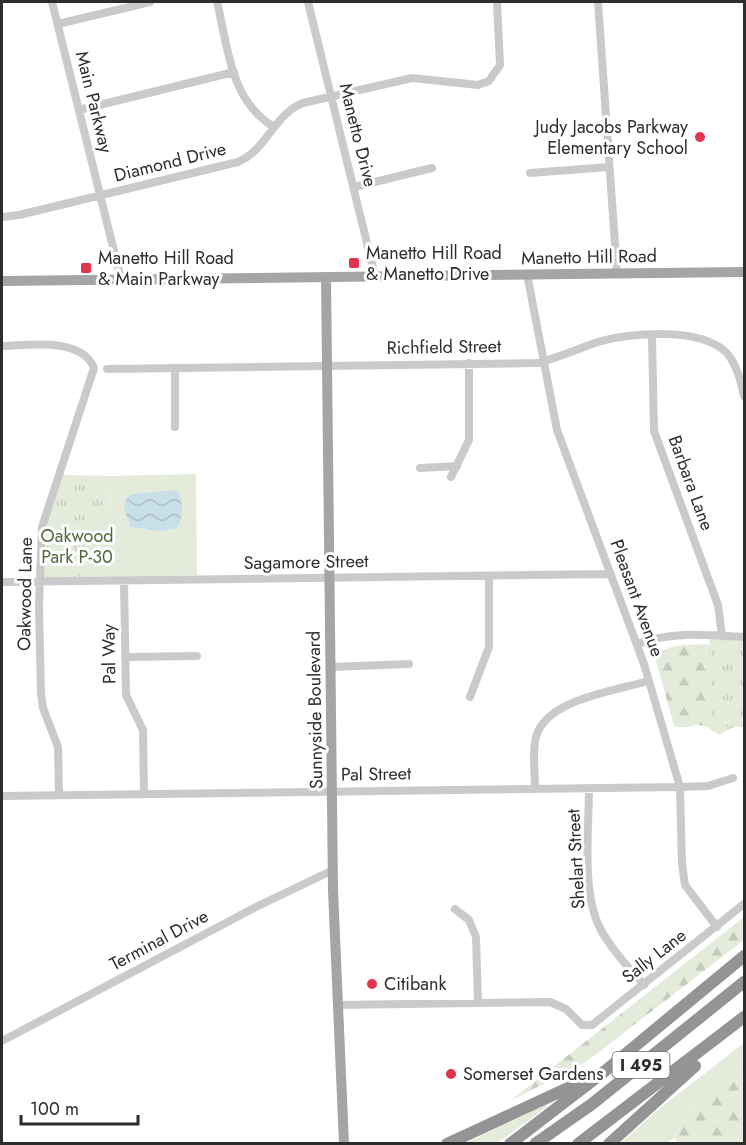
<svg xmlns="http://www.w3.org/2000/svg" width="746" height="1145" viewBox="0 0 746 1145" font-family="Jost,sans-serif">
<style>
.grass{fill:#e4ebdb}
.forest{fill:url(#forest-firs)}
.park{fill:url(#park-tufts)}
.water{fill:url(#water-waves)}
.lines{fill:none;stroke-linecap:round;stroke-linejoin:round}
.minor{stroke:#cacaca;stroke-width:8}
.major{stroke:#a5a5a5;stroke-width:10}
.highway{stroke:#949494;stroke-width:12}
.poi-dot{fill:#e13349;stroke:#fff;stroke-width:2}
.labels{text-anchor:middle;dominant-baseline:central;stroke-width:6;stroke-linejoin:round;paint-order:stroke}
.shield{fill:#fff;stroke:#6c6c6c;stroke-width:1.5}
.shield-label{font-size:16px;font-weight:bold;fill:#2d2d2d}
.street-label{font-size:18px;fill:#2d2d2d;stroke:#fff}
.poi-label{font-size:18px;fill:#2d2d2d;stroke:#fff;text-anchor:start}
.park-label{font-size:18px;fill:#53683c;stroke:#fff}
</style>
<defs>
<pattern id="forest-firs" width="22" height="20" patternUnits="userSpaceOnUse" patternTransform="scale(1.5)"><rect width="22" height="20" fill="#e4ebdb"/><path d="M5 1l3.5 6h-7zM16 11l3.5 6h-7z" fill="#c4cabc"/></pattern>
<pattern id="park-tufts" width="24" height="20" patternUnits="userSpaceOnUse" patternTransform="scale(1.5)"><rect width="24" height="20" fill="#e4ebdb"/><path d="M3 7l-1-3M5 7V3M7 7l1-3M15 17l-1-3M17 17v-4M19 17l1-3" fill="none" stroke="#c4cabc"/></pattern>
<pattern id="water-waves" width="16" height="10" patternUnits="userSpaceOnUse" patternTransform="scale(1.5)"><rect width="16" height="10" fill="#c8dfea"/><path d="M0 5q4-4 8 0t8 0" fill="none" stroke="#acc0c9"/></pattern>
</defs>
<rect width="100%" height="100%" fill="#fff"/>
<path class="grass" d="M196,474L197,575L109,578L111,476Z
M744,1043V1058L686,1114L674,1138L667,1143L620,1144L660,1108Z
M545,1105L547,1107L497,1143L464,1144Z"/>
<path class="forest" d="M705,644L709,645L717,679L737,725L719,735C692,715 695,732 674,726L654,653L675,646Z
M744,917V940L586,1062L510,1101Z
M744,1058V1143H678L674,1138L686,1114Z"/>
<path class="park" d="M63,475L111,476L109,578L43,579L46,514Z
M709,636L744,637V727L713,726Z"/>
<path class="water" d="M177,490C184,499 183,518 177,528L161,531L130,527L124,508L127,497L133,494Z"/>
<g class="lines">
<path class="minor" d="M52,2L121,279
M217,2C228,47 230,101 274,127
M308,2L375,276
M598,2L617,273
M58,24L150,2
M79,110L234,72
M530,173L609,167
M354,187L432,168
M2,217L19,215L238,162C268,149 273,115 303,103L412,78L478,85L489,81L500,65L497,2
M527,274L557,430L644,664L680,787L682,864L685,885L717,927
M652,336L654,431L718,605L722,636
M2,346C28,345 82,337 94,368L42,527L39,605L41,693L43,708L58,747L59,795
M175,368V427
M107,369L537,363C558,358 577,349 598,342C631,332 708,326 730,357C738,369 741,383 744,396
M420,468L457,466
M451,477L469,440V363
M124,581L126,695L143,730L144,794
M2,582L611,574
M637,644C671,631 709,635 744,637
M125,657L197,656
M331,667L409,664
M470,697L489,647V576
M535,788C535,772 532,752 536,737C546,699 615,691 648,681
M589,788C589,829 581,894 601,930C612,950 629,968 644,985
M2,796L680,787L708,786L733,778
M455,909L469,920L476,937L478,1002
M337,1005L550,1002L566,1009L582,1025H592L744,904
M2,1041L254,908L333,870"/>
<path class="major" d="M326,277L333,890L344,1144
M2,281L744,272"/>
<path class="highway" d="M447,1144L596,1075
M510,1144L605,1071L744,956
M535,1144L592,1104L744,982
M578,1144L744,1017
M609,1144L695,1066"/>
</g>
<g class="poi-dot">
<circle cx="700" cy="137" r="6"/>
<rect x="348" y="257" width="12" height="12" rx="3"/>
<rect x="80" y="262" width="12" height="12" rx="3"/>
<circle cx="372" cy="984" r="6"/>
<circle cx="451" cy="1074" r="6"/>
</g>
<g class="labels">
<rect class="shield" x="612.5" y="1052" width="57" height="26" rx="4.5"/>
<g class="shield-label">
<text x="641" y="1065">I 495</text>
</g>
<g class="street-label">
<text transform="translate(94 102) rotate(76)">Main Parkway</text>
<text transform="translate(358 135) rotate(76)">Manetto Drive</text>
<text transform="translate(170 162) rotate(-14)">Diamond Drive</text>
<text transform="translate(589 257) rotate(-1)">Manetto Hill Road</text>
<text transform="translate(444 347) rotate(-1)">Richfield Street</text>
<text transform="translate(691 483) rotate(70)">Barbara Lane</text>
<text transform="translate(306 562) rotate(-1)">Sagamore Street</text>
<text transform="translate(25 594) rotate(-89)">Oakwood Lane</text>
<text transform="translate(637 598) rotate(70)">Pleasant Avenue</text>
<text transform="translate(109 654) rotate(-91)">Pal Way</text>
<text transform="translate(315 710) rotate(-91)">Sunnyside Boulevard</text>
<text transform="translate(376 774) rotate(-1)">Pal Street</text>
<text transform="translate(576 859) rotate(-93)">Shelart Street</text>
<text transform="translate(159 940) rotate(-28)">Terminal Drive</text>
<text transform="translate(654 956) rotate(-38)">Sally Lane</text>
</g>
<g class="poi-label">
<text x="688" y="127" text-anchor="end">Judy Jacobs Parkway<tspan x="688" dy="21">Elementary School</tspan></text>
<text x="366" y="253">Manetto Hill Road<tspan x="366" dy="21">&amp; Manetto Drive</tspan></text>
<text x="98" y="258">Manetto Hill Road<tspan x="98" dy="21">&amp; Main Parkway</tspan></text>
<text x="384" y="984">Citibank</text>
<text x="463" y="1074">Somerset Gardens</text>
</g>
<g class="park-label">
<text x="77" y="536">Oakwood<tspan x="77" dy="21">Park P-30</tspan></text>
</g>
</g>
<rect width="746" height="1145" fill="none" stroke="#2d2d2d" stroke-width="6"/>
<path d="M21 1115v9h117v-9" fill="none" stroke="#2d2d2d" stroke-width="3"/>
<text x="30" y="1115" font-size="18" fill="#2d2d2d" stroke="#ffffff" stroke-width="4.5" paint-order="stroke">100 m</text>
</svg>
